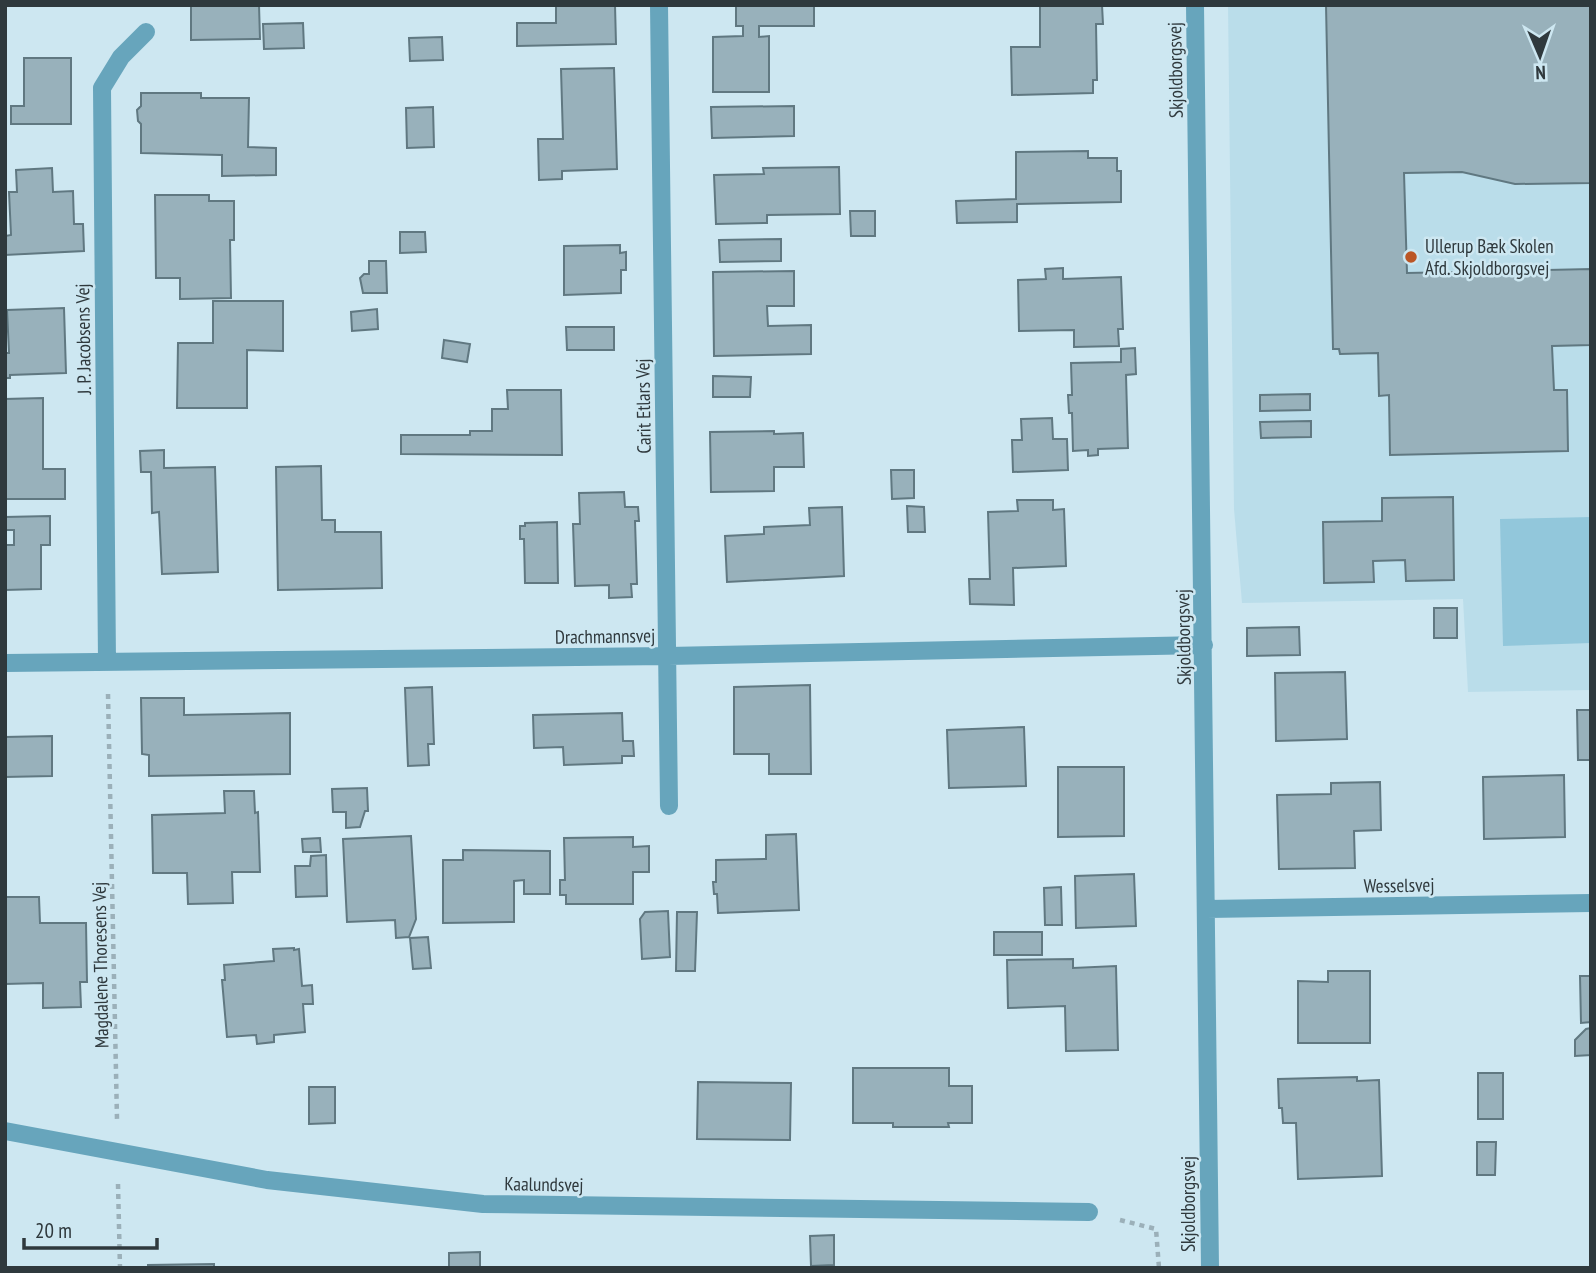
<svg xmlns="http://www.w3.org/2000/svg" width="1596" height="1273" viewBox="0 0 1596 1273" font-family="'PT Sans Narrow',sans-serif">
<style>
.built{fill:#baddea}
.green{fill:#92c7db}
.building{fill:#98b1bb;stroke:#607881;stroke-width:2}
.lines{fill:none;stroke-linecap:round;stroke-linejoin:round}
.path{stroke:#9bb0b9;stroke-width:4.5;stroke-dasharray:5 5;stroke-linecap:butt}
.street{stroke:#67a5bc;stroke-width:18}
.poi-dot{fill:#bb5625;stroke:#cde7f1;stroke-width:2.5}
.labels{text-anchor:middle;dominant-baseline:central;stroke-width:5;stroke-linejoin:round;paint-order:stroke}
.street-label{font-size:19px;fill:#2f393d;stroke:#cde7f1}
.poi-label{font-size:19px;fill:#2f393d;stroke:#cde7f1;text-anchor:start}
</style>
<rect width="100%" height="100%" fill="#cde7f1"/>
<path class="built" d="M1228,5H1591V690L1468,692L1463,599L1242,603L1234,509Z"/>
<path class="green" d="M1591,517V643L1503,646L1500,519Z"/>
<path class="building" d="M191,5H259L260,39L191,40Z
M556,5H615L616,44L517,46V23H556Z
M736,5H814V26H759V37L769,36V92H713V37L743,36V26H736Z
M1040,5H1102L1103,24H1096L1097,80H1093V93L1012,95L1011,47H1040Z
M1326,5H1591V183L1515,184L1462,172L1404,173L1407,273L1591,269V345L1552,346L1554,390H1567L1568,451L1390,455L1389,395L1379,396L1378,353L1340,354L1339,349H1333Z
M303,23L304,48L264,49L263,24Z
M442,37L443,60L410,61L409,38Z
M24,58H71V124H11V106H24Z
M614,68L617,169L562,171V179L539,180L538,139H563L561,69Z
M141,93H201V98H249L248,147L276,148V175L222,176V155L141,153V124L138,121L137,110L141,106Z
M794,106V136L712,138L711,107Z
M433,107L434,147L407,148L406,108Z
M1088,151V158H1117V171H1121V202L1017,204V222L957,223L956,201L1016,199V152Z
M839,167L840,214L767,215V223L716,224L714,175L764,174L763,168Z
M52,168L53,192L73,191L74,224H83L84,251L5,255V236L11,235L9,192H17L16,170Z
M155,195H209V201H234V240H230L231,298L180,299V278H156Z
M850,211H875V236H851Z
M400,232H425L426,252L400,253Z
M781,239V261L720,262L719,240Z
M620,245V253L626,252V270H621V293L564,295V246Z
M369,261H386L387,293H363L360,278L364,274H369Z
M1063,268V279L1121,277L1123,329H1118L1119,346L1074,347V330L1019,331L1018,280L1046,279L1045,269Z
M794,271V306H767L768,326L811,325V354L714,356L713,272Z
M213,301H283V351L247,350V408H177L178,343H213Z
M64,308L66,373L10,375V378H5V353H9L7,310Z
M377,309L378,329L352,331L351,312Z
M566,327H614V350H567Z
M444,340L470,344L467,362L442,358Z
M1135,348L1136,374L1126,375L1128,448L1098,449V455L1088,456V450L1073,451L1072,413H1069L1068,395H1072L1071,363L1121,362V349Z
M713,376L751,377L750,397H713Z
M507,390H561L562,455L401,454V435H470V431H492V409H508Z
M1310,394V410L1260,411V395Z
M43,398V469H65V499H5V399Z
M1052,418L1053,439H1067L1068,470L1013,472L1012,440H1022L1021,419Z
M1311,421V437L1261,438L1260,422Z
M774,431V434L803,433L804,467H774V491L711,492L710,432Z
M164,450V468L215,467L218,572L162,574L159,512L152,513L151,472H141L140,451Z
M321,466L322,520H335V532H381L382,588L278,590L276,467Z
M891,470H914V498L892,499Z
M624,492L625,507H638L639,521H635L637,584H631L632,597L609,598V585L575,586L573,524H580L579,493Z
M1453,497L1454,580L1406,581L1405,560L1373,561L1374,582L1324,583L1323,522L1382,521V498Z
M1017,500H1053V510L1064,509L1066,566L1013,568L1014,605L970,604L969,579H990L988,512L1018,511Z
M907,506L924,507L925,532H908Z
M842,507L844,576L727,582L725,536L764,534V527L810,525L809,508Z
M50,516V545H41V589L5,590V545H14V530H5V517Z
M557,522L558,583H525L524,539H520V526H525V523Z
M1434,608H1457V638H1434Z
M1299,627L1300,655L1247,656V628Z
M1345,672L1347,739L1276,741L1275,673Z
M810,685L811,774H769V754H734V687Z
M432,687L434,744H428L429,765L408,766L405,688Z
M141,698H184V715L290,713V774L149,776V755L142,754Z
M1577,710H1591V760H1578Z
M622,713L623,741H633L634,756H622V763L564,765L563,747L534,748L533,715Z
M1024,727L1026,786L949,788L947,730Z
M52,736V776L5,777V737Z
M1058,767H1124V836L1058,837Z
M1564,775L1565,837L1484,839L1483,777Z
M1380,782L1381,830L1354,831L1355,868L1279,869L1277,795L1331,794V783Z
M367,788L368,811H365L360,827L346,828V812H333L332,789Z
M224,791H254L255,813L258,812L260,872H232L233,903L188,904L187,873H153L152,815L225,813Z
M796,834L799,910L718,913L717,894H714L713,882H716V860L766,859V835Z
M411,836L416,919L409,937L396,938L395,920L347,922L343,839Z
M633,837V847L649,846V872H633V904H566V895H560V880H565L564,838Z
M320,838L321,852H303L302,839Z
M463,850L550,851V894H524V880L514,881V922L443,923V860H463Z
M326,855L327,896L296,897L295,866H310L311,856Z
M1134,874L1136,926L1076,928L1075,876Z
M1061,887L1062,925H1045L1044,888Z
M5,897H39L40,923H86L87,982H80L81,1007L43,1008V983L5,984Z
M668,911L670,957L642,959L640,919L645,912Z
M677,912H697L695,971H676Z
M994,932H1042V955H994Z
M428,937L431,968L413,969L410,938Z
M294,948V950L299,949L302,986L312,985L313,1004H303L305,1032L274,1035V1042L257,1044L256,1035L227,1037L222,980H225L224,965L274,961L273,949Z
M1073,959V968L1116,966L1118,1050L1066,1051L1065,1006L1008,1008L1007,960Z
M1328,971H1370V1043H1298V981L1328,982Z
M1580,976H1591V1022L1581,1023Z
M1591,1028V1055L1575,1056V1040L1586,1029Z
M853,1068H949V1086H972V1123H948L949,1127H893V1123H853Z
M1478,1073H1503V1119H1478Z
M1357,1077V1081L1379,1080L1382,1176L1298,1179L1296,1123H1283L1282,1108H1279L1278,1079Z
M698,1082L791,1083L790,1140L697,1139Z
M309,1087H335V1123L309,1124Z
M1477,1142H1496L1495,1175H1477Z
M834,1235V1265L811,1266L810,1236Z
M480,1252V1268H449V1253Z
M214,1264V1268H148V1265Z"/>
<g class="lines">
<path class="path" d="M108,694L117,1119
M118,1184L120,1268
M1120,1220L1156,1229L1159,1268"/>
<path class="street" d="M659,5L669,806
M1195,5L1210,1268
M107,662L102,88L121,57L146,32
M5,663L668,656L1204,645
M1207,909L1591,903
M5,1131L267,1180L483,1204L1089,1212"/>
</g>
<circle class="poi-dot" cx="1411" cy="257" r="7"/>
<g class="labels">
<g class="street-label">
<text transform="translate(1175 70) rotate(-91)">Skjoldborgsvej</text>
<text transform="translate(83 339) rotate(-91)">J. P. Jacobsens Vej</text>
<text transform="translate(643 406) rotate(-91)">Carit Etlars Vej</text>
<text transform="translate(605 636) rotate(-1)">Drachmannsvej</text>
<text transform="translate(1183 637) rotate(-91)">Skjoldborgsvej</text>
<text transform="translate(1399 885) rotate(-1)">Wesselsvej</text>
<text transform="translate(100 965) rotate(-91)">Magdalene Thoresens Vej</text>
<text transform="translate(544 1184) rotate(1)">Kaalundsvej</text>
<text transform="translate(1188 1204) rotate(-90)">Skjoldborgsvej</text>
</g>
<g class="poi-label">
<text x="1425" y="246">Ullerup Bæk Skolen<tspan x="1425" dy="22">Afd. Skjoldborgsvej</tspan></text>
</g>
</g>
<rect width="1596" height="1273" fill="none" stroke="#2f393d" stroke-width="14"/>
<g transform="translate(1540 56) rotate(178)" stroke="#cde7f1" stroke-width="5" paint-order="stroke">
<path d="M0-5L12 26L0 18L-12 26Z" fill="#2f393d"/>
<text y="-10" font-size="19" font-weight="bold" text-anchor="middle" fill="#2f393d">N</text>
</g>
<path d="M24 1238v10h133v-10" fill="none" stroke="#2f393d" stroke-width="3.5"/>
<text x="35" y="1238" font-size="21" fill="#2f393d" stroke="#cde7f1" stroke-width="5" paint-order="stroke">20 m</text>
</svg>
